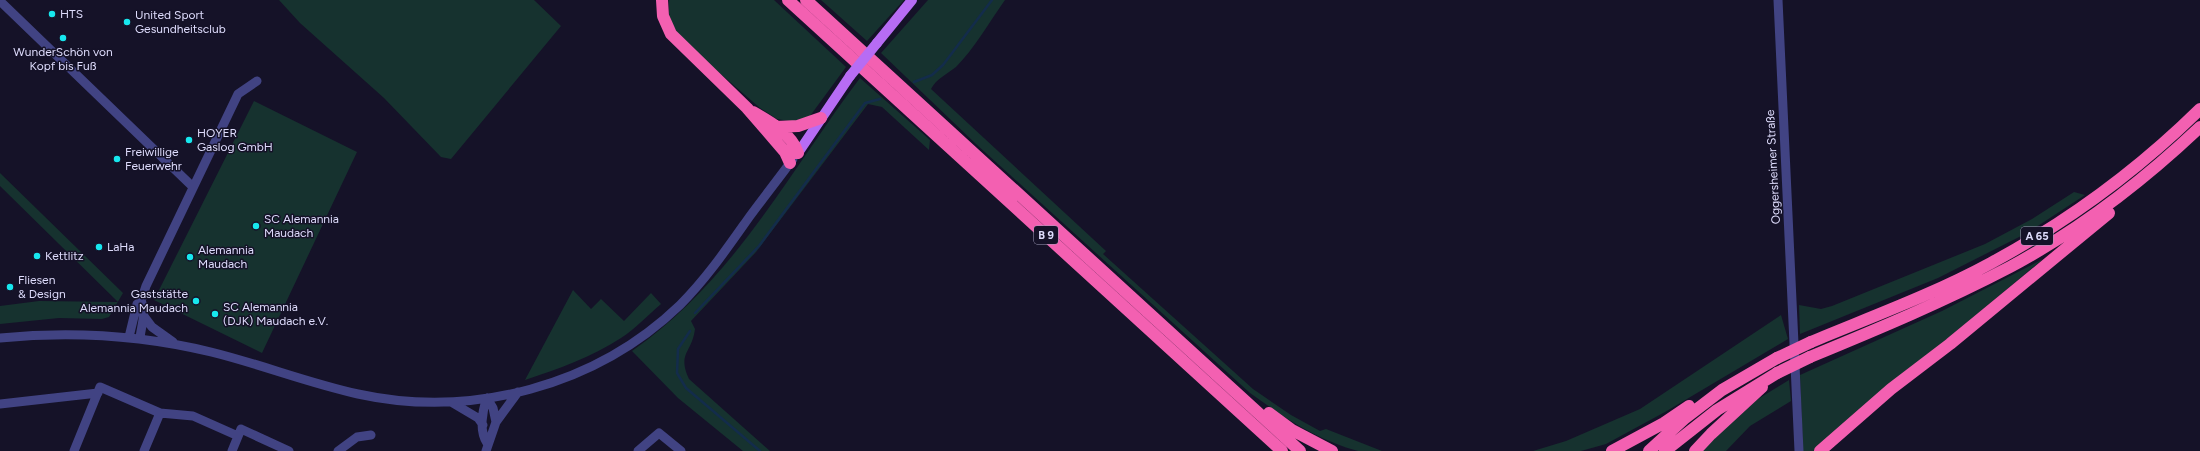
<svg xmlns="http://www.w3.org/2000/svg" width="2200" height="451" viewBox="0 0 2200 451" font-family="Figtree,sans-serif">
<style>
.green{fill:#16322f}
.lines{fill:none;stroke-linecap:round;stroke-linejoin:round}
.stream{stroke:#132c4b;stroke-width:2.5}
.minor{stroke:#414383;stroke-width:9}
.major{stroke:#b76cf4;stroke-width:10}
.highway{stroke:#f360b1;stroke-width:12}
.major-bridge{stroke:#b76cf4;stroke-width:10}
.highway-bridge{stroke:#f360b1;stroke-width:12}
.poi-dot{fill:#17e7ee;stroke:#151228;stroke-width:1.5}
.labels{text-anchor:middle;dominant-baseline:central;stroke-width:3;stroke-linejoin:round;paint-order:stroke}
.shield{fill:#151228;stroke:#a29fbc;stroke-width:1}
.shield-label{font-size:11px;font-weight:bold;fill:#dedcfc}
.poi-label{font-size:12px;fill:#dedcfc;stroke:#151228;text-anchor:start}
.street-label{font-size:12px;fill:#dedcfc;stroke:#151228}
</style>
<rect width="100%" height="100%" fill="#151228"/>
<path class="green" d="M279,0H534L561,26L451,159L441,157L384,98L300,23Z
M669,0H774L846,67L810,116L795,122L777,119L760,108L684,42L673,26L669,14Z
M821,0H904L867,41Z
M928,0H1005C990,21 974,49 956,67C947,74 936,79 931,89L1106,251L1103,254L1253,389L1291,415L1320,431L1326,429L1382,451C1375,451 1365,451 1358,451C1317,440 1283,417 1250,393L976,144L881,53Z
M860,78L930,140L929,150L882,107L868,104L756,252L691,321L695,329C692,353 677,353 689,379L770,451H743L678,398L632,351C734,280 787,175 860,78Z
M254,101L357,152L262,353L154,300Z
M0,173L123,293L109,317L102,319L59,318L0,324V306L39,301L118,302L0,186Z
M2074,192L2085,195L2027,233L1938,278L1800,334L1799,305L1821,309L1832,306L1985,244L2032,219Z
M2043,259L1820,445L1816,451H1803L1800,375L1942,311Z
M573,290L591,309L601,299L624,321L651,293L661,304C648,315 635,329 621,338C592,357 558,369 525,380Z
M1781,315L1788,339L1665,412L1606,444L1581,451H1533L1566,441L1640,409Z
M1789,380L1791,401L1750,426L1726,451H1700L1758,399Z"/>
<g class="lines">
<path class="stream" d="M914,82L932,75L943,65L992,0
M695,313L759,246L865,103L880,99
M690,331L678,349L677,373L686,388L760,451"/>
<path class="minor" d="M1778,0L1799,451
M1,2L193,187
M143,315L152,327L173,342
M129,337L137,304L141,301L146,286L238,94L257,81
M0,338C71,331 141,335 211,352C260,364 308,383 358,394C472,419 596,386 680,305C707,278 728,247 750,216C764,197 779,178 793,159
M140,338C141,327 147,311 141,301
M487,398L493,408L496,422
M451,402L478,418L483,425
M0,404L98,393
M487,443C479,431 482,411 487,398
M74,451L100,387L160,413L193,416L238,436
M144,451L160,413
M232,451L241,429L289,451
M338,451L357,437L371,435
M486,451L496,422L518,392
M638,451L659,433L681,451"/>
<path class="major" d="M877,43L912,0
M798,153L850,76"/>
<path class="highway" d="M662,0L663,16L671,34L747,108L785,152L790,163
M788,0L1282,451
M806,0L1300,451
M753,112C769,121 792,134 798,153L785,152
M776,127L798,126L821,118
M1811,342C1871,317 1934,294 1991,263C2067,222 2138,170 2200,109
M1810,357C1878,329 1945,301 2010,267C2079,230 2143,181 2200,127
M1269,413L1292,430L1332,451
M1612,451L1664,423L1689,406
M1649,451L1684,419L1722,390L1777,358
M1665,451L1717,410L1777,373
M1695,451L1711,434L1762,387
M1820,451L1891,389L1950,344L2109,213"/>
<path class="major-bridge" d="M850,76L877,43"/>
<path class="highway-bridge" d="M1777,358L1811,342
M1777,373L1810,357"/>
</g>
<g class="poi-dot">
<circle cx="52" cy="14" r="4"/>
<circle cx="127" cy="22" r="4"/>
<circle cx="63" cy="38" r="4"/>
<circle cx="189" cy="140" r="4"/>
<circle cx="117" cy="159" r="4"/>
<circle cx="256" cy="226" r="4"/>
<circle cx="99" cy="247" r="4"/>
<circle cx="37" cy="256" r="4"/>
<circle cx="190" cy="257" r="4"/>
<circle cx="10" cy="287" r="4"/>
<circle cx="196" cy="301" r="4"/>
<circle cx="215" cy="314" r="4"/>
</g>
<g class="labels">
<g class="shield">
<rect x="1034" y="226" width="24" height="18" rx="3"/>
<rect x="2021" y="227" width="32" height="18" rx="3"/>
</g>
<g class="shield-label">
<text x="1046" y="235">B 9</text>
<text x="2037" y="236">A 65</text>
</g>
<g class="poi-label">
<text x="60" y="14">HTS</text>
<text x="135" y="15">United Sport<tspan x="135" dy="14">Gesundheitsclub</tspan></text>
<text x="63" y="52" text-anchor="middle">WunderSchön von<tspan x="63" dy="14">Kopf bis Fuß</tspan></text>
<text x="197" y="133">HOYER<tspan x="197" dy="14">Gaslog GmbH</tspan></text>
<text x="125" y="152">Freiwillige<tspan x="125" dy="14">Feuerwehr</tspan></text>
<text x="264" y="219">SC Alemannia<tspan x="264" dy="14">Maudach</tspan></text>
<text x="107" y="247">LaHa</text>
<text x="198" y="250">Alemannia<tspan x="198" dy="14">Maudach</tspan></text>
<text x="45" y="256">Kettlitz</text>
<text x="18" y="280">Fliesen<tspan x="18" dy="14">&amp; Design</tspan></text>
<text x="188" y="294" text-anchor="end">Gaststätte<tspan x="188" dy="14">Alemannia Maudach</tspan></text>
<text x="223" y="307">SC Alemannia<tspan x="223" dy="14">(DJK) Maudach e.V.</tspan></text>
</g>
<g class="street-label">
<text transform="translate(1773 167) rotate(-93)">Oggersheimer Straße</text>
</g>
</g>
</svg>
